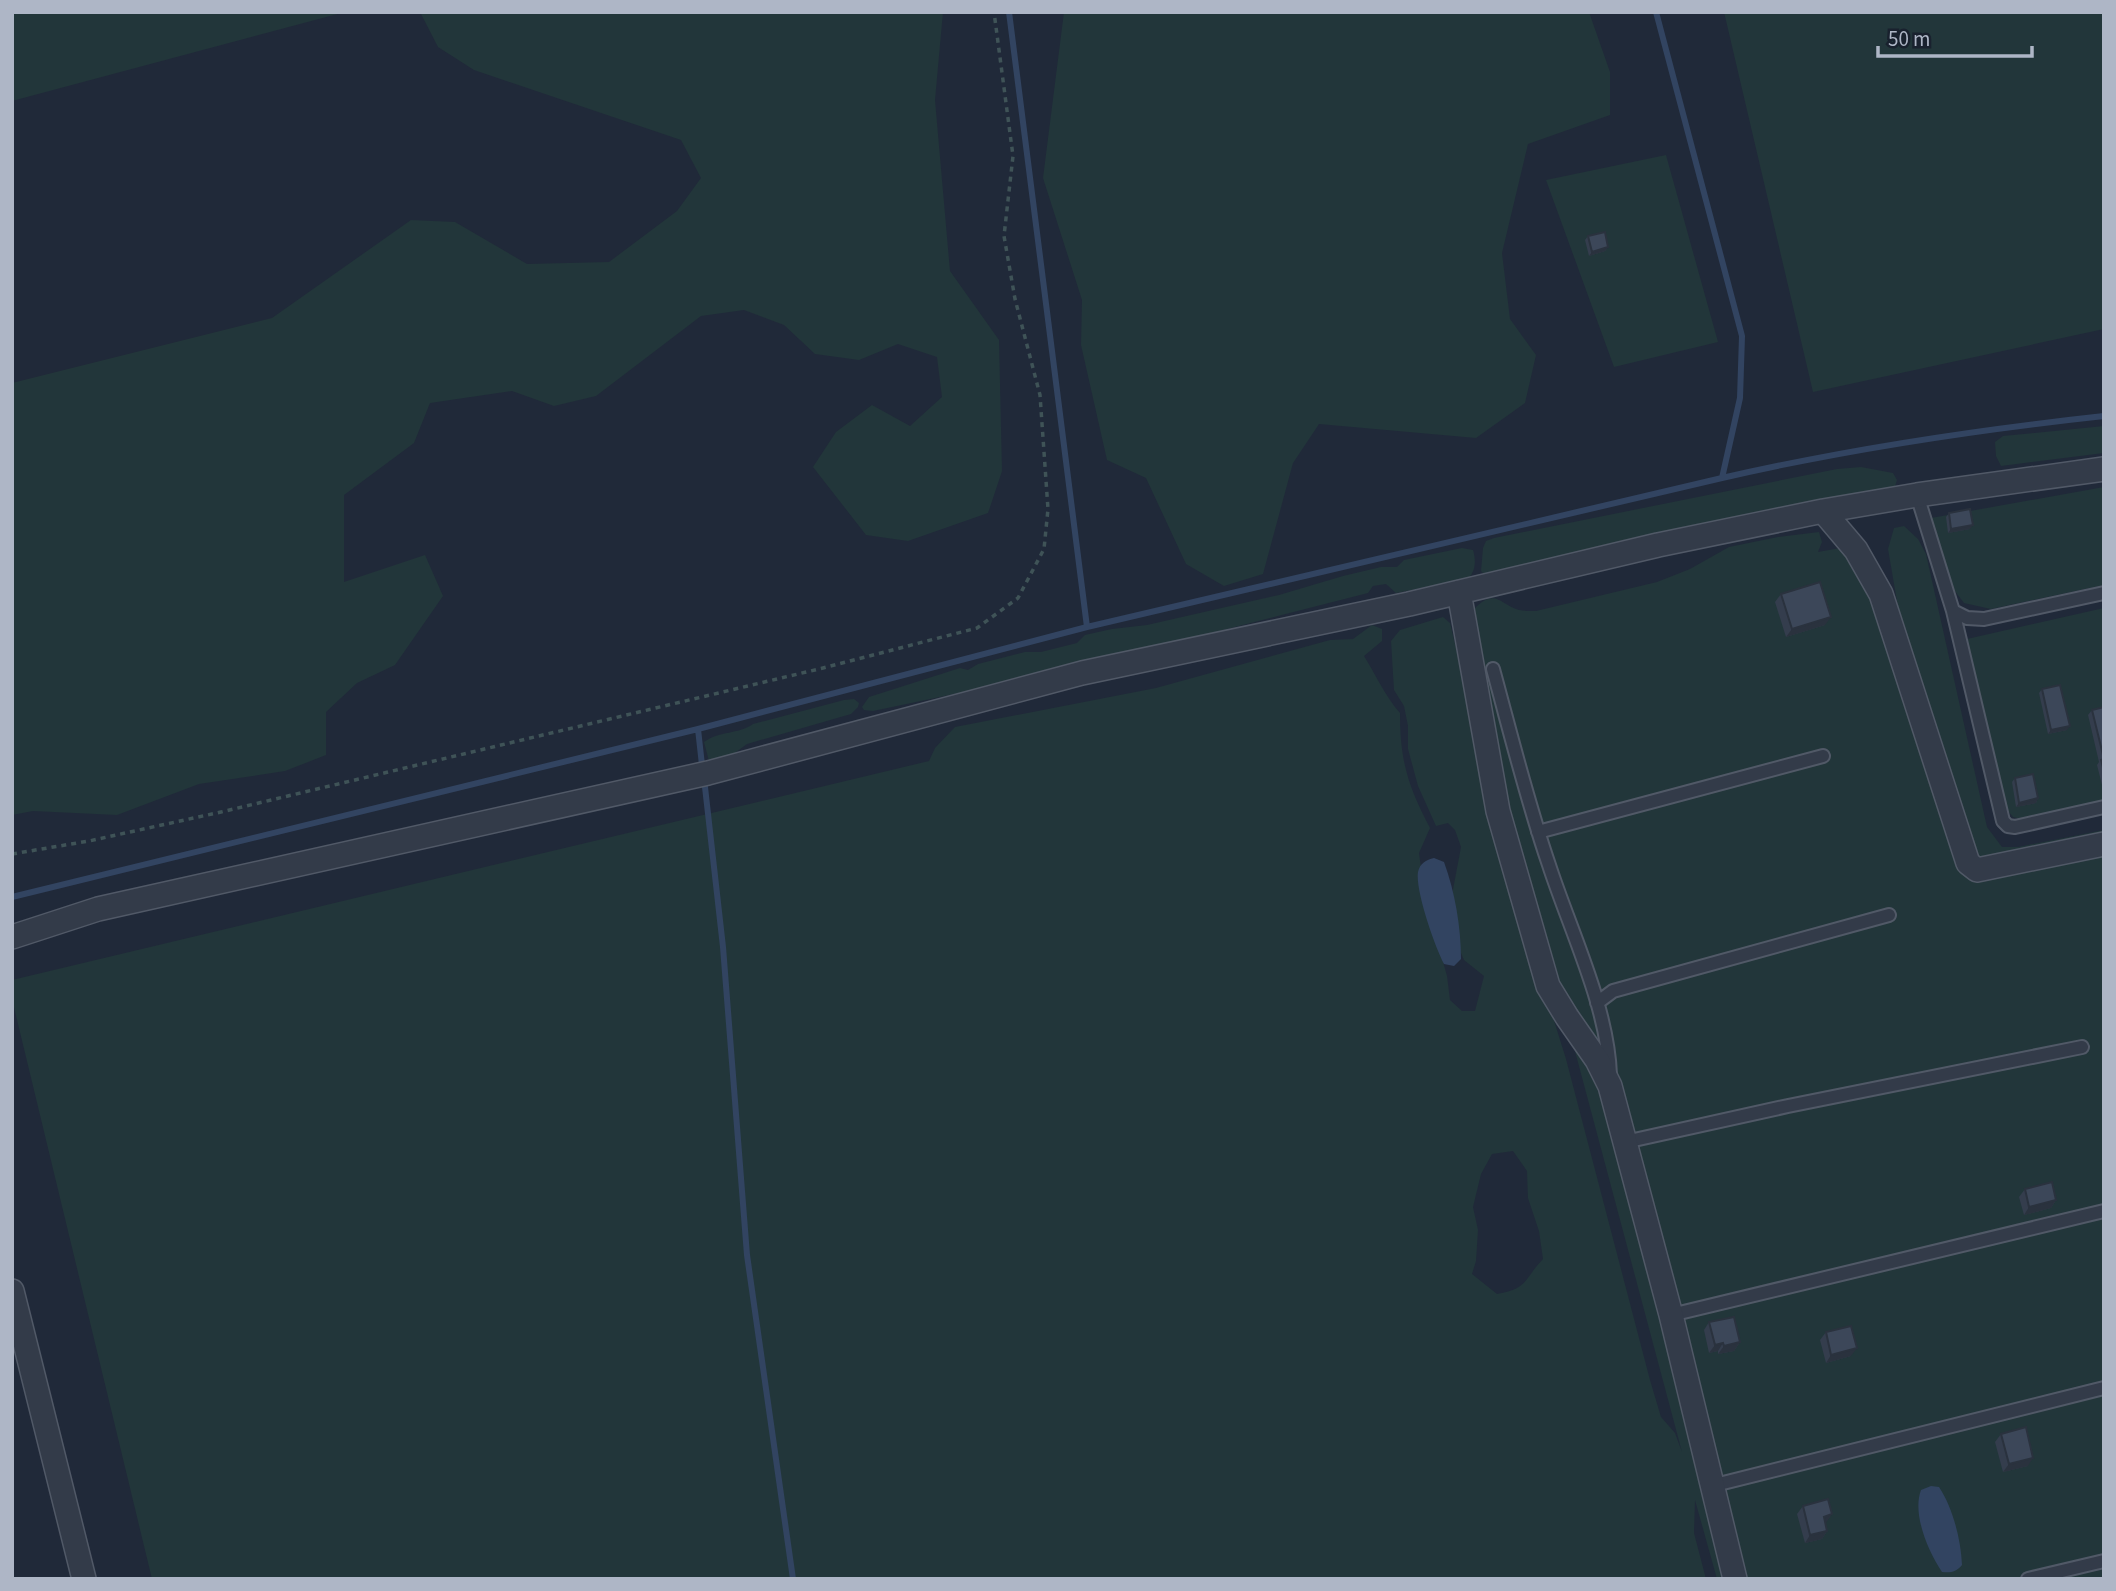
<svg xmlns="http://www.w3.org/2000/svg" width="2116" height="1591" viewBox="0 0 2116 1591" font-family="'Source Sans 3',sans-serif">
<style>
.green{fill:#22363a;fill-rule:evenodd}
.water{fill:#324461}
.lines{fill:none;stroke-linecap:round;stroke-linejoin:round}
.stream{stroke:#324461;stroke-width:6}
.lane-casing{stroke:#515967;stroke-width:16}
.street-casing{stroke:#515967;stroke-width:26}
.path{stroke:#3f5357;stroke-width:3.5;stroke-dasharray:5 5;stroke-linecap:butt}
.lane{stroke:#333b49;stroke-width:12}
.street{stroke:#333b49;stroke-width:23}
.wall{fill:#343d4d}
.shaded-wall{fill:#2a323e}
.building{fill:#3c4759;stroke:#2a323e;stroke-width:2}
</style>
<rect width="100%" height="100%" fill="#202939"/>
<path class="green" d="M12,12H345L12,101Z
M420,12H943L935,100L950,271L999,340L1002,471L988,513L908,541L866,535L813,467L836,432L872,405L910,426L942,397L937,357L898,344L859,360L815,354L784,325L744,310L701,316L596,396L554,406L512,391L430,403L414,443L344,495V582L425,555L443,596L395,665L357,683L326,712V755L285,771L199,784L117,815L33,811L12,815V383L272,318L411,220L455,222L527,264L609,262L677,211L701,178L681,140L474,70L438,47Z
M1064,12H1589L1610,72V115L1528,144L1502,253L1510,319L1536,355L1525,403L1476,438L1319,424L1293,463L1263,574L1224,586L1186,564L1146,478L1107,460L1081,345L1082,300L1043,178Z
M1724,12H2104V329L1813,392Z
M1666,155L1718,342L1614,367L1546,180Z
M2104,426V453L2001,466L1996,456L1995,442L2003,436Z
M1861,467L1893,473L1897,480L1895,486L1872,492L1755,513L1497,574L1486,576L1481,571L1483,548L1486,541L1494,538L1837,469Z
M2104,487V585L1991,609L1964,603L1951,586L1931,518Z
M1904,526L1918,539L1926,554L1987,827L2002,847H2018L2104,830V1579H1717L1695,1500L1694,1533L1706,1579H152L12,999V980L929,761L935,748L955,727L1156,688L1330,640L1353,639L1372,625L1382,629V641L1364,656C1376,675 1385,696 1400,713C1400,761 1408,786 1430,828L1419,853L1425,897L1447,976L1450,1000L1462,1011H1475L1484,976L1464,960L1458,946L1451,900L1461,847L1455,830L1448,823L1436,826L1418,786L1408,749V726L1404,706L1394,690L1391,641L1400,630L1443,617L1450,623L1517,902L1566,1059L1650,1380L1661,1417L1675,1433L1682,1452L1560,995L1508,823L1473,622L1474,609C1496,587 1500,605 1519,610C1524,611 1531,611 1536,611L1657,582L1690,569L1729,547L1778,537L1819,532L1822,542L1818,552L1851,546L1913,694L1888,549L1894,528ZM1513,1151L1527,1171L1528,1198L1539,1231L1543,1259C1523,1280 1529,1288 1497,1294L1472,1274L1476,1261L1478,1230L1473,1207L1481,1174L1492,1154Z
M1462,548L1473,550C1476,560 1476,571 1468,579L1396,593L1386,584L1373,586L1368,593L1157,647L978,689L873,711L864,710L862,707L869,697L960,668L968,670L978,664L1025,652H1041L1077,643L1085,635L1112,629L1147,625L1279,595L1343,576L1381,567H1397L1404,560Z
M2104,608V800L2021,819L2013,817L2005,807L1967,639Z
M854,699L859,703L858,707L851,714L747,744L732,755L709,761L704,742C721,730 737,735 753,724L844,700Z"/>
<path class="water" d="M1434,858L1444,862C1455,892 1461,927 1461,959L1454,966L1444,964C1435,947 1415,890 1418,872C1420,863 1426,860 1434,858Z
M1931,1486L1939,1487C1953,1508 1961,1540 1962,1565C1956,1572 1951,1573 1942,1572C1928,1551 1912,1514 1921,1490Z"/>
<g class="lines">
<path class="stream" d="M1009,12L1087,627
M1656,12L1742,336L1740,398L1722,478
M698,729L702,765
M705,787L723,947L747,1255L793,1579
M12,897L698,729L1087,627L1722,478C1848,449 1975,430 2104,416"/>
<defs>
<path id="lane" d="M1917,495L1953,611L2003,821L2008,826L2015,827L2104,807
M1953,611L1967,618L1984,619L2104,593
M1493,669C1511,735 1527,801 1549,865C1570,930 1608,1007 1610,1075
M1538,832L1823,756
M1597,1003L1613,991L1889,915
M1625,1142L1788,1106L2082,1047
M1671,1315L2104,1211
M1711,1486L2104,1388
M2028,1579L2104,1561"/>
<path id="street" d="M1823,511L1856,550L1881,594L1968,863L1977,870L2104,844
M1459,592L1498,811L1548,986L1567,1017L1597,1060L1610,1086L1671,1315L1735,1579
M12,937L98,909L708,773L1082,673L1409,604L1658,545L1823,511L1917,495L2104,469
M12,1291L84,1579"/>
</defs>
<use href="#lane" class="lane-casing"/>
<use href="#street" class="street-casing"/>
<path class="path" d="M12,854L89,841L221,812L823,668L977,628L1018,598L1044,549L1048,509L1040,395L1015,299L1004,236L1013,156L994,12"/>
<use href="#lane" class="lane"/>
<use href="#street" class="street"/>
</g>
<path class="wall" d="M1588,236L1608,247L1605,251L1589,256L1585,240Z
M1949,513L1970,529L1948,533L1946,517Z
M1781,594L1825,625L1786,637L1775,602Z
M2042,689L2067,730L2048,734L2039,693Z
M2104,707V785H2102L2097,765L2099,762L2088,715L2092,710Z
M2015,778L2038,798L2036,803L2016,807L2012,782Z
M2025,1189L2056,1200L2051,1208L2024,1215L2019,1197Z
M1709,1322L1740,1342L1734,1351L1718,1354V1351L1709,1353L1704,1330Z
M1826,1332L1851,1356L1826,1363L1820,1340Z
M2001,1434L2028,1466L2003,1472L1995,1442Z
M1803,1506L1832,1514L1825,1523L1827,1531L1822,1539L1805,1543L1797,1514Z"/>
<path class="shaded-wall" d="M1608,247L1605,251L1589,256L1592,252Z
M1973,525L1970,529L1948,533L1951,529Z
M1831,617L1825,625L1786,637L1792,629Z
M2070,726L2067,730L2048,734L2051,730Z
M2038,798L2036,803L2016,807L2019,803Z
M2056,1200L2051,1208L2024,1215L2029,1207Z
M1740,1342L1734,1351L1718,1354L1724,1346Z
M1723,1343L1718,1351L1709,1353L1715,1345Z
M1857,1348L1851,1356L1826,1363L1831,1355Z
M2033,1458L2028,1466L2003,1472L2009,1464Z
M1832,1514L1826,1523L1818,1525L1824,1517Z
M1827,1531L1822,1539L1805,1543L1810,1535Z"/>
<path class="building" d="M1605,232L1608,247L1592,252L1588,236Z
M1970,509L1973,525L1951,529L1949,513Z
M1820,582L1831,617L1792,629L1781,594Z
M2060,685L2070,726L2051,730L2042,689Z
M2104,707V759L2092,710Z
M2104,759V771L2101,760Z
M2033,774L2038,798L2019,803L2015,778Z
M2052,1182L2056,1200L2029,1207L2025,1189Z
M1734,1317L1740,1342L1724,1346L1723,1343L1715,1345L1709,1322Z
M1851,1326L1857,1348L1831,1355L1826,1332Z
M2026,1427L2033,1458L2009,1464L2001,1434Z
M1828,1499L1832,1514L1824,1517L1827,1531L1810,1535L1803,1506Z"/>
<rect width="2116" height="1591" fill="none" stroke="#aeb6c6" stroke-width="28"/>
<path d="M1878 46v10h154v-10" fill="none" stroke="#aeb6c6" stroke-width="3.5"/>
<text x="1888" y="46" font-size="21" fill="#aeb6c6" stroke="#19212e" stroke-width="5" paint-order="stroke">50 m</text>
</svg>
